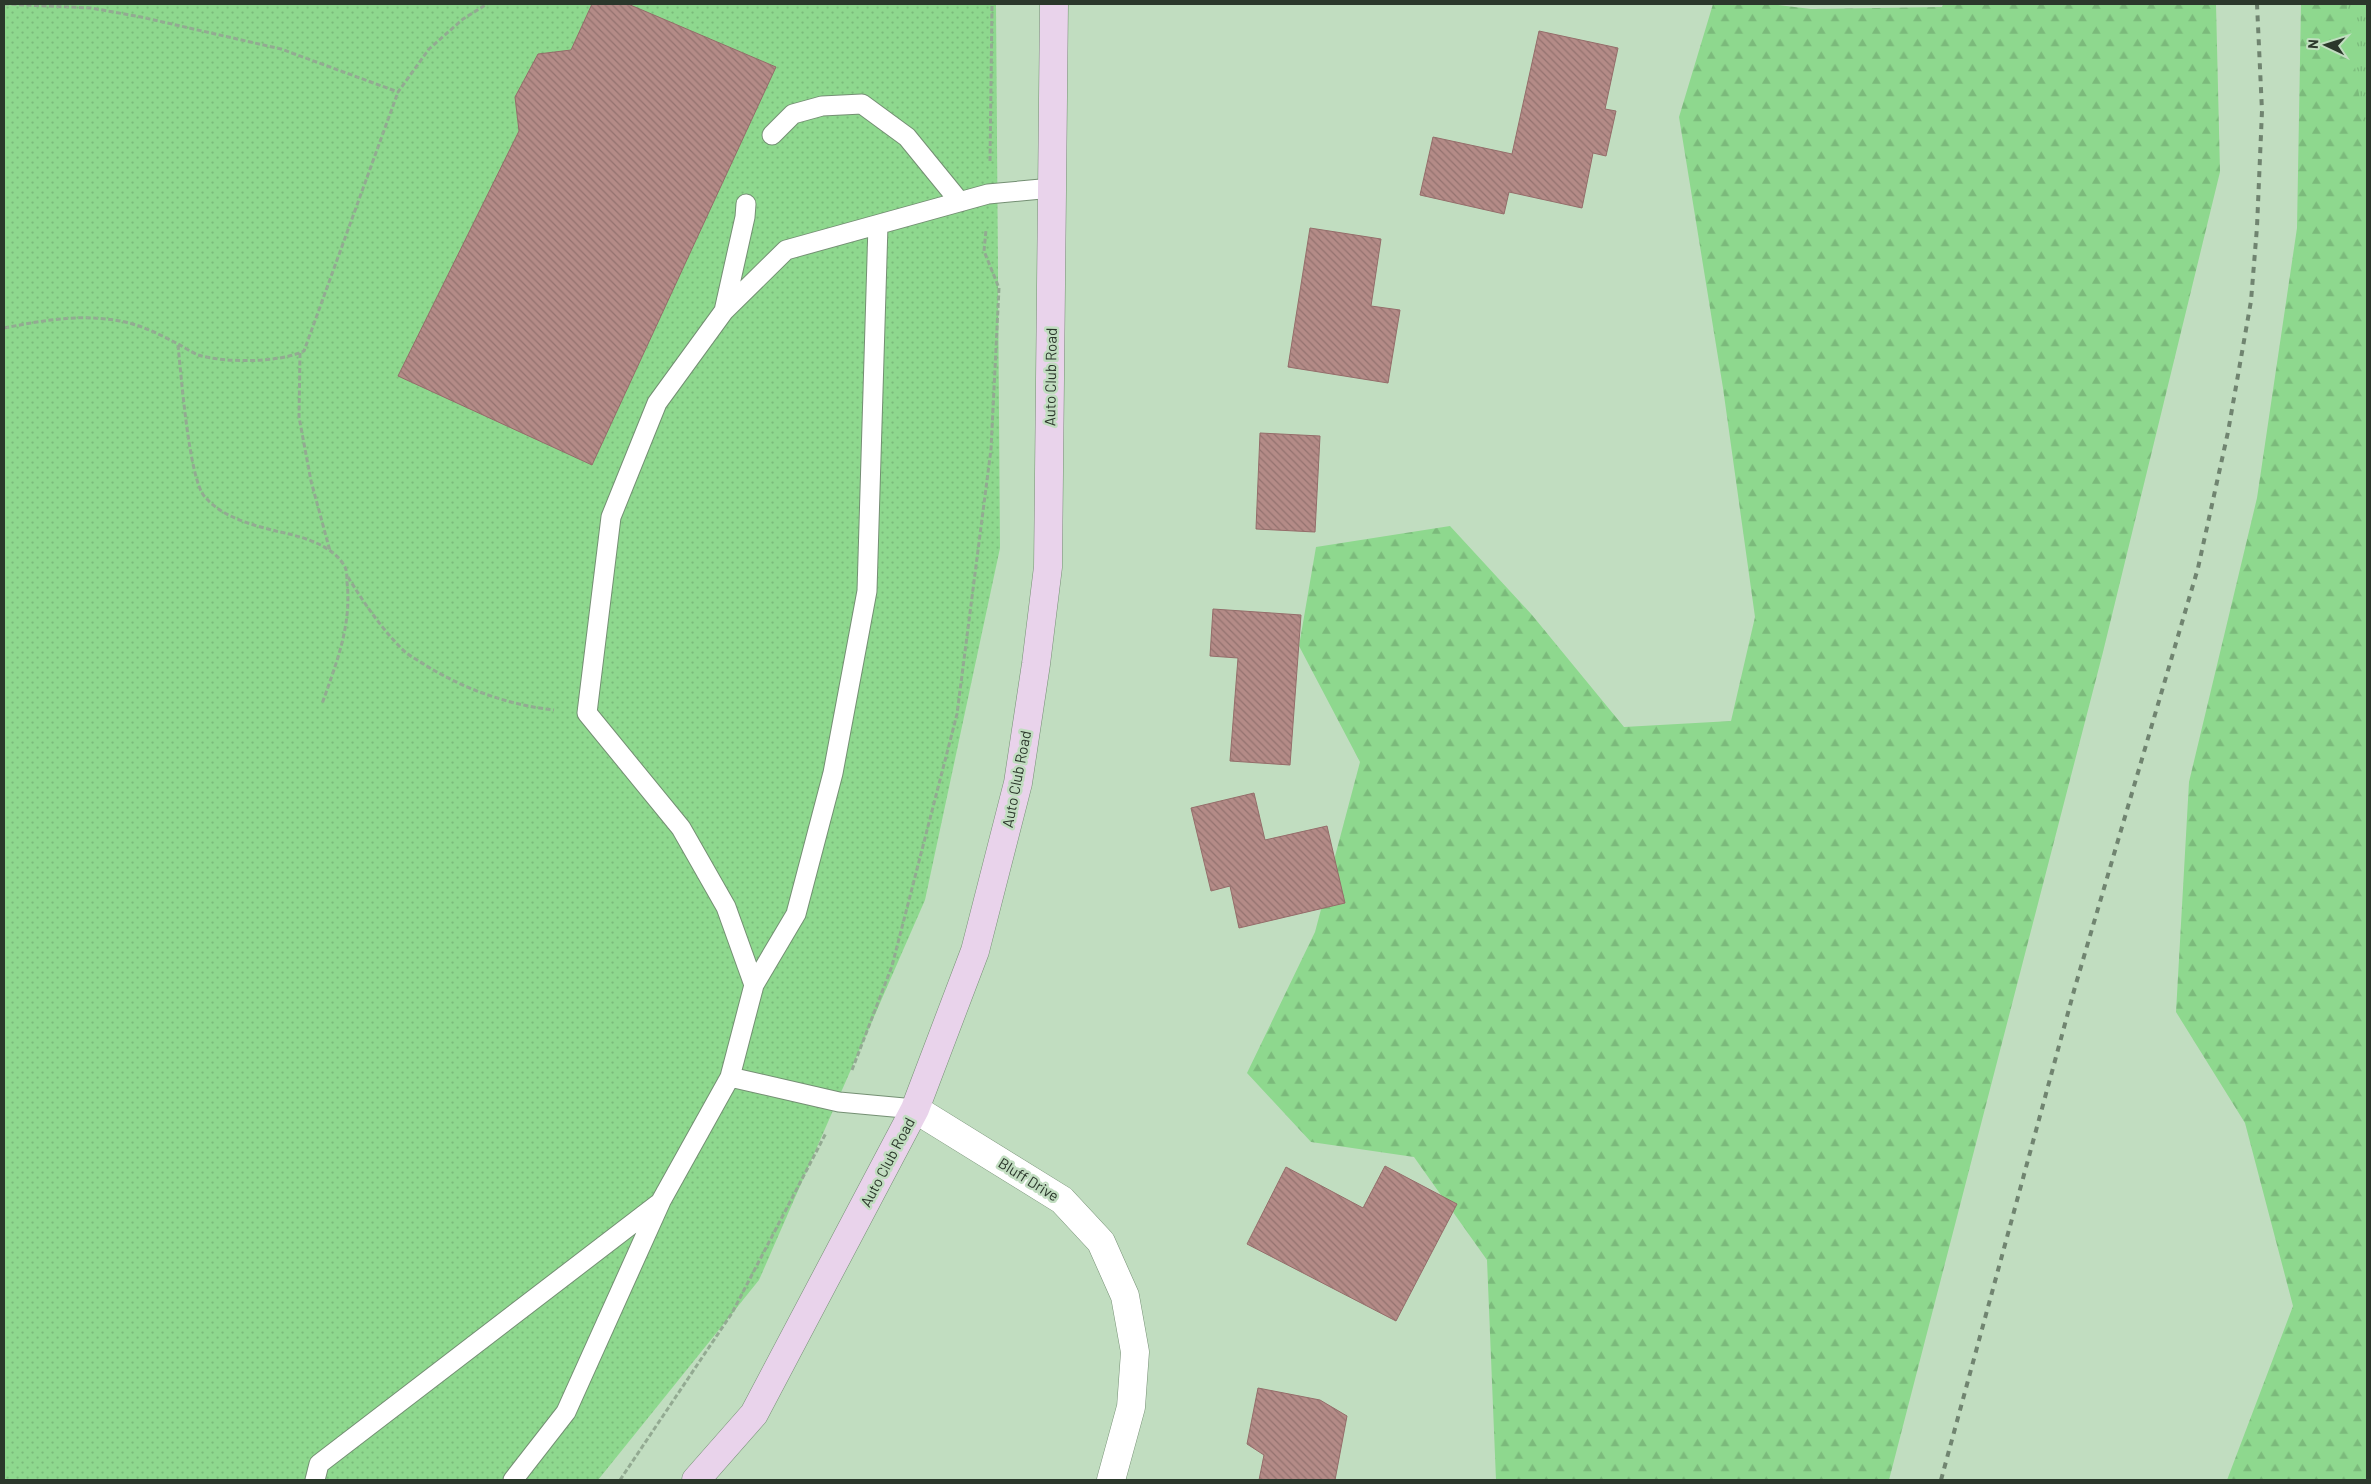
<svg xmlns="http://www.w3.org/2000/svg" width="2371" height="1484" viewBox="0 0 2371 1484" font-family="Barlow,sans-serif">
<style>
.grass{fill:url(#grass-dots)}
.forest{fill:url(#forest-firs)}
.park{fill:url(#park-tufts)}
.building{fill:url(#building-back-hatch);stroke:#946d6a}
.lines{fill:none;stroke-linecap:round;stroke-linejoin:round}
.lane-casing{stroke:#748f73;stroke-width:21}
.street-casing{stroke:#748f73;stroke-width:29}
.secondary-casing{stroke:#748f73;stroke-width:29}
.path{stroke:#93aa92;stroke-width:3;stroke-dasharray:5 2.5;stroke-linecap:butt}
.lane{stroke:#fff;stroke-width:19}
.street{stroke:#fff;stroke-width:28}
.secondary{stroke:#e9d3eb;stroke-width:28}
.rail{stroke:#708470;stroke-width:4;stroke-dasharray:6 6;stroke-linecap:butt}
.labels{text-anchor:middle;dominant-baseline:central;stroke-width:5;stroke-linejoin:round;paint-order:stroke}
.street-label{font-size:15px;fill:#2b372b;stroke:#c1ddc0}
</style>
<defs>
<pattern id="grass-dots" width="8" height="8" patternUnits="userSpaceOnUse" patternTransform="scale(1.25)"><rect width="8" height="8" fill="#8ed88e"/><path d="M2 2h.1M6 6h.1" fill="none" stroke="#7bba7b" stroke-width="1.8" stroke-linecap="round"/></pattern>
<pattern id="forest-firs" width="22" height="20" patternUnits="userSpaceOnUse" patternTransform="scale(1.25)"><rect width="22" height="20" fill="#8ed88e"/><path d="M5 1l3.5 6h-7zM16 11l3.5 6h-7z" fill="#7bba7b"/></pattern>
<pattern id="park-tufts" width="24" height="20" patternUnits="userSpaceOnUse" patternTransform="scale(1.25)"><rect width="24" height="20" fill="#8ed88e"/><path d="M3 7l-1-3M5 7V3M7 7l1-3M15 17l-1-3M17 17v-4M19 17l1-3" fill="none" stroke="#7bba7b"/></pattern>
<pattern id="building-back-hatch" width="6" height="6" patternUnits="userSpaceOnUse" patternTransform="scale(1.25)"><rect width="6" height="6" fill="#b48b87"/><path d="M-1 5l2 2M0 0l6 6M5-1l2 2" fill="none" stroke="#93726f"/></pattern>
</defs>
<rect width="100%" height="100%" fill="#c1ddc0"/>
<path class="grass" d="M4,4H996L1000,548L925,900L759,1280L598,1480H4Z"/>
<path class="forest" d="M1713,4H1770L1811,9L1942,7L1943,4H2216L2220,172L2103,652L1889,1480H1496L1487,1260L1414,1157L1311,1142L1247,1073L1315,932L1360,762L1299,646L1316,547L1450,526L1532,615L1624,727L1731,721L1755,617L1723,388L1679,117Z
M2301,4H2367V1480H2227L2293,1306L2245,1123L2176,1012L2189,782L2257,498L2297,228Z"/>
<path class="park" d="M2346,4H2367V137H2365Z"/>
<path class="building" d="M592,4H628L776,67L592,465L398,376L519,131L515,97L538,54L571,50Z
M1539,31L1618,48L1605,109L1616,111L1606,156L1593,153L1582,208L1509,192L1504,214L1420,195L1433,137L1512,154Z
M1310,228L1381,239L1371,306L1400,310L1388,383L1288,367Z
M1260,433L1320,436L1315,532L1256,529Z
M1213,609L1301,615L1290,765L1230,761L1238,658L1210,656Z
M1254,793L1265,840L1327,826L1345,903L1239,928L1230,886L1211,891L1191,808Z
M1385,1166L1457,1204L1396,1321L1247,1244L1286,1167L1363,1208Z
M1258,1388L1320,1400L1347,1416L1335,1480H1259L1264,1455L1247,1444Z"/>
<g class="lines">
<defs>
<path id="lane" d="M772,135L793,114L822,106L862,104L907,137L960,202
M724,311L745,217L746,204
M754,985L796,914L833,773L867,591L878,225
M730,1077L839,1102L915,1109
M315,1480L319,1464L658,1204
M513,1480L566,1412L661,1201L730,1077L754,985L726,907L681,828L587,713L611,517L657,403L724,311L786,250L988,194L1052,188"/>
<path id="street" d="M915,1109L1062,1200L1101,1242L1125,1296L1135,1352L1131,1407L1111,1480"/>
<path id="secondary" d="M696,1480L754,1414L915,1109L975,951L1018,783L1036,664L1048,567L1054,4"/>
</defs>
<use href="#lane" class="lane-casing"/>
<use href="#street" class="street-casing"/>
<use href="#secondary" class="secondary-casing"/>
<path class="path" d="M4,4L91,8L141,17L281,49L398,92L429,49L463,19L487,4
M990,161L992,4
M4,328C45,320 83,313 125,322C143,326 161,335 178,344C184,347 191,352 198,355C225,363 279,363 304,351L398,92
M178,345C181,373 189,481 205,497C222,517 252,525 276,531C299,536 333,544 345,567C347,571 347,578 347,582C352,625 336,664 322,704
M300,353L299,417L311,481L330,551
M348,577C364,603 381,628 403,650C409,656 418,660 425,665C464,689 508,705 554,710
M852,1070L892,966L957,714L991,449L999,288L984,251L986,230
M620,1480L732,1313L826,1133"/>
<use href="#lane" class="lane"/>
<use href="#street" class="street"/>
<use href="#secondary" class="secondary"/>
<path class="rail" d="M1941,1480L2075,987L2198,568L2228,432L2251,301L2257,227L2262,111L2257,4"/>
</g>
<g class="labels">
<g class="street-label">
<text transform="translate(1050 377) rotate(-89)">Auto Club Road</text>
<text transform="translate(1016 779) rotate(-79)">Auto Club Road</text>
<text transform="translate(887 1162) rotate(-62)">Auto Club Road</text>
<text transform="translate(1029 1179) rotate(32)">Bluff Drive</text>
</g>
</g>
<rect width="2371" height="1484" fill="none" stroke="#2b372b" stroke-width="10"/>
<g transform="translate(2326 45) rotate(274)" stroke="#c1ddc0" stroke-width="4" paint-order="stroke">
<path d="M0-4L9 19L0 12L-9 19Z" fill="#2b372b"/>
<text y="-8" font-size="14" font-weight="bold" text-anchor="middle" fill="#2b372b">N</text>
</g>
</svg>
